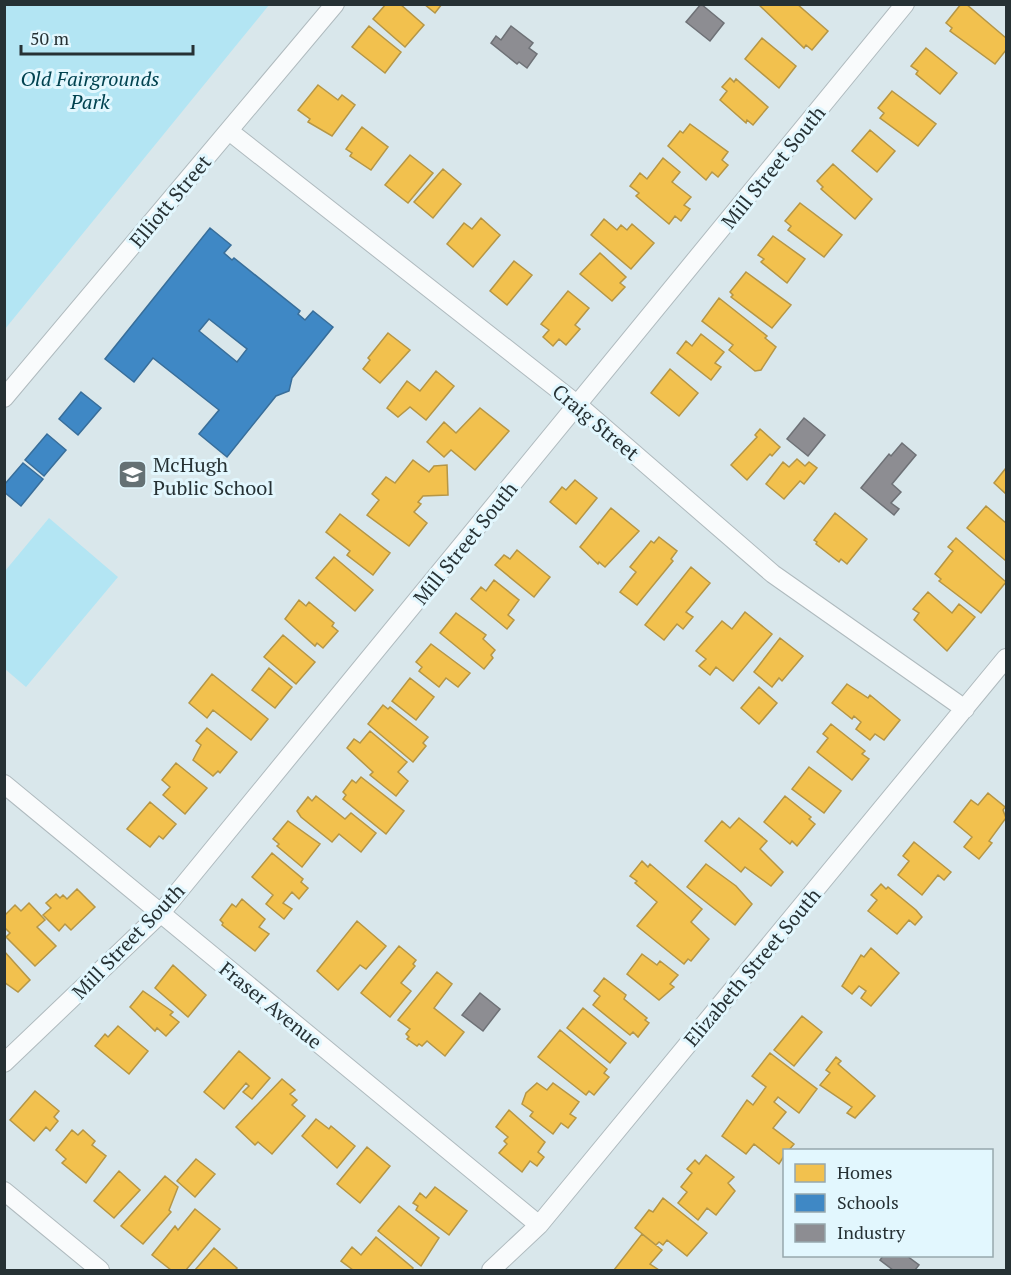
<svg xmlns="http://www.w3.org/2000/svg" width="1011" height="1275" viewBox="0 0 1011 1275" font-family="'PT Serif',serif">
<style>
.green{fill:#b3e5f3}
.homes{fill:#f2c14e;stroke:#b59646;stroke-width:1.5}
.schools{fill:#3f88c5;stroke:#386e9a;stroke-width:1.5;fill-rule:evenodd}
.industry{fill:#8d8d92;stroke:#6e7176;stroke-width:1.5}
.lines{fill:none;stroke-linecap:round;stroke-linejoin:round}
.minor-casing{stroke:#afbabe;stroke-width:20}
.minor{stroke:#f9fbfc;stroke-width:18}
.labels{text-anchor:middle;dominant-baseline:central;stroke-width:6;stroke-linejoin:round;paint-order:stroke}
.park-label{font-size:20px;font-style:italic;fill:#014250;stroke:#e2f7fe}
.street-label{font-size:20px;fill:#263134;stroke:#e2f7fe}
.poi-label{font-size:20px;fill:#263134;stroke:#e2f7fe;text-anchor:start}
</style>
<rect width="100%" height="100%" fill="#d9e7eb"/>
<path class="green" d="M5,4L269,5L5,329L4,5Z
M49,518L118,577L26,687L5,669V571Z"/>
<path class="homes" d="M386,4H400L424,25L405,47L373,19Z
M424,4H442L435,13Z
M758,4H797L828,31L812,50L806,45L804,48Z
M961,4H966L1006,38V50L995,64L950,31L952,28L946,23Z
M369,26L401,52L385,73L352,47Z
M762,38L796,66L779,88L745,59Z
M926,48L957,73L940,94L916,74L918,71L911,66Z
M730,78L734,82L736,79L768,107L753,125L747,120L746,123L720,100L727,91L722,87Z
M318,85L338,100L342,95L355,105L332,136L308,122L310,119L298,110Z
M892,91L936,124L918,146L880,118L884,113L878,108Z
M690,124L728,152L722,160L728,165L718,177L712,172L706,180L668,146L680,131L683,133Z
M362,127L388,147L371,170L350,156L352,153L346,149Z
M870,130L895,151L877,172L852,151Z
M410,155L433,173L408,203L385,185Z
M663,158L680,172L672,182L691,197L684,205L690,209L681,221L675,216L669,224L636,196L639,193L630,186L640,173L647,179Z
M833,164L872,199L855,219L821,189L823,187L817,181Z
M443,169L461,184L433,218L414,202Z
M800,203L842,235L824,257L788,230L791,226L785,221Z
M481,218L500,235L473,267L447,244L464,223L472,229Z
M604,219L617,230L621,225L627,230L632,224L654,243L631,269L591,235Z
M773,236L805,259L787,283L761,262L764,259L758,255Z
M600,253L626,277L620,283L625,287L612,301L580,274Z
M514,261L532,275L507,305L490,291Z
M746,272L791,305L772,328L731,297L733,295L730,292Z
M568,291L589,308L575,325L580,329L566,345L559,339L553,346L543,337L549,330L541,324Z
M719,298L767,336L765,338L776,347L761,370L755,371L729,350L733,345L702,321Z
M388,333L410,350L380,383L363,369L370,360L368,358Z
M701,334L724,352L715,363L721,367L711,380L677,353L686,341L692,346Z
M670,369L698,393L679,416L651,393Z
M436,371L454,386L426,420L410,407L398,417L387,408L407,381L420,391Z
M480,408L509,431L475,470L451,450L444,457L427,442L444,422L456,433Z
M760,429L780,447L772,456L770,454L747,480L731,465L757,437L755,435Z
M797,459L805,466L809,462L817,468L804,484L800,481L784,499L766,484L783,462L789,467Z
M413,460L429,472L434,466L447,465L448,495L423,496L418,502L421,504L414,512L427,523L409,546L367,515L379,500L372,494L386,477L395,483Z
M1006,468V494L994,483Z
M575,480L597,498L576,524L550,502L562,487L566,490Z
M986,506L1006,523V561L967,528Z
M611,508L639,531L605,567L599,562L598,564L580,547Z
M835,513L867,539L847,564L841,559L839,562L816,544L817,542L814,540Z
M340,514L390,553L373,575L347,555L350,551L326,532Z
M659,537L677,551L671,559L673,561L637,605L620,592L636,572L630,567L651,541L654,543Z
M956,538L1006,582L981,613L939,581L941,579L935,574L953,551L948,547Z
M517,550L550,577L534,597L495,565L504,555L510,559Z
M334,557L373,590L355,611L316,578Z
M691,567L710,583L686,612L693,617L683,629L677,624L664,640L645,625Z
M494,580L519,600L508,615L514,620L507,629L471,599L481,587L486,591Z
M928,592L952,613L959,604L975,617L947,651L914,620L919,613L913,609Z
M299,600L306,606L309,602L334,623L332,626L338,631L323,648L317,643L315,646L285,619Z
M745,612L772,634L733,681L716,667L710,675L699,666L706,659L696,651L722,621L732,629Z
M456,613L486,635L483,639L495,650L491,655L493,658L484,669L440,633Z
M283,635L315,662L296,684L264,657Z
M780,638L803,656L782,681L779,678L772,687L754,672Z
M431,644L470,673L458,687L446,678L439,687L419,671L422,667L416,662Z
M269,668L292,687L275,708L252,690Z
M212,674L268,719L251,740L213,710L207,718L189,703Z
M410,678L434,697L416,720L392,701Z
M847,684L868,698L870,695L900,720L884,740L875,734L870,740L856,729L861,722L854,716L852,719L832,703Z
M759,687L777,703L759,724L741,708Z
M383,705L388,709L390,707L428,737L423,743L426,746L413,762L368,724Z
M831,724L865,751L862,754L869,759L852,780L817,752L828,738L823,734Z
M207,728L237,752L220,773L218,771L213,776L193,760L201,745L196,741Z
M370,731L407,762L398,772L408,781L396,796L370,775L373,772L347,748L354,739L360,743Z
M176,763L207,788L185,814L163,795L170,787L162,780Z
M809,767L841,791L824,813L792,789Z
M361,777L404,811L386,834L343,799L346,795L343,792L352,780L356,783Z
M988,793L1005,807L1003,810L1006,818L989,841L992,843L979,859L964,847L972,837L954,822L971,800L978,805Z
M316,796L345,819L351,813L376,833L361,852L339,834L332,842L301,817L297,811L308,797L312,801Z
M785,796L811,817L809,819L815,824L797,846L792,841L790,844L764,822Z
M150,802L176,824L163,839L159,836L150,847L127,829Z
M739,818L767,841L760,849L783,872L771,886L745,867L741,872L705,841L722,821L730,828Z
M288,821L320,844L302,867L277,846L279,844L273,839Z
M914,842L951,872L944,880L938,875L922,895L898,875L909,861L903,856Z
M272,853L303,879L301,882L308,888L299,899L292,892L283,903L292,909L284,919L266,904L273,895L252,877Z
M642,861L648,867L650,864L702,909L691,922L709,939L691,961L688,959L684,964L637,926L657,902L635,883L637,881L630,876Z
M706,864L736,886L752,904L735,925L687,887Z
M881,884L886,889L888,887L916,910L922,917L915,925L909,920L897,934L868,911L877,900L871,895Z
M77,889L95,907L71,930L65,924L59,931L43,915L51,908L46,903L56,894L60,898L63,895L67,899Z
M242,899L265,919L259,927L269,934L255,951L222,925L223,923L220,920L232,904L236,907Z
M29,903L45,920L37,927L56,946L35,966L6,937L10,933L4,927V916L15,905L21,911Z
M357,921L386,946L366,969L360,965L338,990L317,971Z
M399,946L416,960L413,964L415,966L401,983L411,991L390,1017L361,993Z
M871,948L899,973L871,1006L861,998L866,991L859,986L852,994L842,986L861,955L864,957Z
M4,951L30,980L18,992L4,982Z
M642,954L657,965L660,961L678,975L670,984L674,987L659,1000L627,974Z
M173,965L206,995L188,1017L155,988Z
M437,972L452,984L434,1008L464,1032L445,1056L427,1041L422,1046L419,1044L417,1046L407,1039L409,1037L406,1034L410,1029L398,1020Z
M604,978L626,995L624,999L647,1018L645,1020L649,1023L638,1037L633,1032L630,1035L593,1005L600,996L594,991Z
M143,991L173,1012L170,1015L179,1022L166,1036L157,1028L155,1031L130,1007Z
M583,1008L626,1043L610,1063L567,1028Z
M802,1016L822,1032L794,1066L774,1050Z
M118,1026L148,1051L129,1074L95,1046L105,1034L108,1037Z
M560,1030L607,1069L604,1073L609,1077L594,1095L589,1091L586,1095L538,1057Z
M239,1051L270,1078L252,1099L243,1092L249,1086L246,1083L224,1109L204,1092Z
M770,1053L817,1089L799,1113L778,1097L774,1102L786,1112L773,1128L794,1144L789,1150H784V1156L779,1164L754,1144L746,1154L722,1136L747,1100L753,1105L766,1087L752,1076Z
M836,1057L841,1061L838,1064L875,1096L855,1118L847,1113L852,1107L820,1085L830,1073L826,1070Z
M282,1079L295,1090L290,1094L297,1100L292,1105L305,1116L272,1154L258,1142L255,1145L236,1127Z
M537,1083L547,1090L553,1083L579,1102L570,1114L576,1118L568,1128L561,1123L553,1134L530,1116L533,1112L522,1104L526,1093Z
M35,1091L59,1111L54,1117L58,1121L50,1131L46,1127L34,1141L10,1120Z
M509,1110L545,1142L538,1152L544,1157L537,1166L530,1161L522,1172L499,1153L507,1144L504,1141L508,1137L496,1127Z
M316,1119L329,1129L331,1126L355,1146L337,1168L302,1136Z
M72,1130L78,1135L83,1130L95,1141L92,1145L106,1156L86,1183L62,1163L66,1159L56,1150Z
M367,1147L390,1166L360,1203L337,1184Z
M706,1155L734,1177L728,1183L735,1191L716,1215L707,1208L698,1220L678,1203L687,1192L681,1187L692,1173L687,1169L695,1160L699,1164Z
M196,1159L215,1174L195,1197L177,1181Z
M119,1171L140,1190L114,1218L94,1201Z
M165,1176L178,1187L169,1210L171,1212L143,1244L121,1226Z
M435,1187L467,1211L449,1235L416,1210L418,1206L413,1203L420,1193L426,1198Z
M663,1198L707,1233L687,1256L667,1240L663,1245L659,1242L656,1245L635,1228L649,1210L653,1212Z
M399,1206L439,1238L421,1266L378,1231Z
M195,1209L220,1229L186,1270H171L152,1255L175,1226L178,1230Z
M642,1234L662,1250L650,1264L659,1270H614Z
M376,1237L413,1268L412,1270H353L341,1261L352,1247L361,1255Z
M214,1248L237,1268L235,1270H195Z"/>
<path class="schools" d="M210,228L231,245L224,253L232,260L234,258L300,311L298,314L305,320L313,311L333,327L292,378L289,391L276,396L227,457L199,434L219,410L153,358L134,382L105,359ZM209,319L247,349L237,362L199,331Z
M81,392L101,408L78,435L59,419Z
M47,434L66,450L44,476L25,460Z
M23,463L43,479L21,506L4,492V485Z"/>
<path class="industry" d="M701,4L724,23L710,41L686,22Z
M511,26L533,43L529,48L537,54L527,68L519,62L517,64L491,43L496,36L501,40Z
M804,418L825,435L808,456L787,439Z
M902,443L916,455L892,484L901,492L891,503L899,509L894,515L861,488L889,454L891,456Z
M480,993L500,1009L483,1031L462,1015Z
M883,1256H907L919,1265L915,1270H893L880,1260Z"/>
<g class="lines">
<defs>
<path id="minor" d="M229,131L578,405L773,574L965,709
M4,398L335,4
M4,784L539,1225
M4,1063L160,914L905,4
M4,1191L100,1270
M491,1270L539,1225L1006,658"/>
</defs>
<use href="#minor" class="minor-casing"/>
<use href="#minor" class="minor"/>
</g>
<defs>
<symbol id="school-square" viewBox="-11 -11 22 22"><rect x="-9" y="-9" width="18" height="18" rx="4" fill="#657174" stroke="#e2f7fe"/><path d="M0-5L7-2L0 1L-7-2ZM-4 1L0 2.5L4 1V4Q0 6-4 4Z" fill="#fff"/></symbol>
</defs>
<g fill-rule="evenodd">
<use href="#school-square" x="116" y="458" width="33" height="33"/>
</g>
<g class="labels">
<g class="park-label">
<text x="90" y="78">Old Fairgrounds<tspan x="90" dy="23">Park</tspan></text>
</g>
<g class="street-label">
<text transform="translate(773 167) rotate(-51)">Mill Street South</text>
<text transform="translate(170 201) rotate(-50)">Elliott Street</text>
<text transform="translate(596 422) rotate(40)">Craig Street</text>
<text transform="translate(465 543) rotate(-51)">Mill Street South</text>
<text transform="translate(128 941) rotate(-46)">Mill Street South</text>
<text transform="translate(752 967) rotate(-50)">Elizabeth Street South</text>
<text transform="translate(271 1005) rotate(39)">Fraser Avenue</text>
</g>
<g class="poi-label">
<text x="153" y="464">McHugh<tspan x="153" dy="23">Public School</tspan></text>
</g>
</g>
<rect width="1011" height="1275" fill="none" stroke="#263134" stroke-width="12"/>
<rect x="783" y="1149" width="210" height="108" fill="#e2f7fe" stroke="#97a8ad" stroke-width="1.5"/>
<rect x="795" y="1164" width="30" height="18" fill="#f2c14e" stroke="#97a8ad" stroke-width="1.5"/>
<text x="837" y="1179" font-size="18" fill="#263134">Homes</text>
<rect x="795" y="1194" width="30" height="18" fill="#3f88c5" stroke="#97a8ad" stroke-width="1.5"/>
<text x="837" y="1209" font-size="18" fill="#263134">Schools</text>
<rect x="795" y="1224" width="30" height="18" fill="#8d8d92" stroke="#97a8ad" stroke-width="1.5"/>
<text x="837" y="1239" font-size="18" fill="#263134">Industry</text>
<path d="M21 45v9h172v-9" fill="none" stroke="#263134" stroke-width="3"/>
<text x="30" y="45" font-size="18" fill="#263134" stroke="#e2f7fe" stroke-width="4.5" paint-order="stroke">50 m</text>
</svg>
